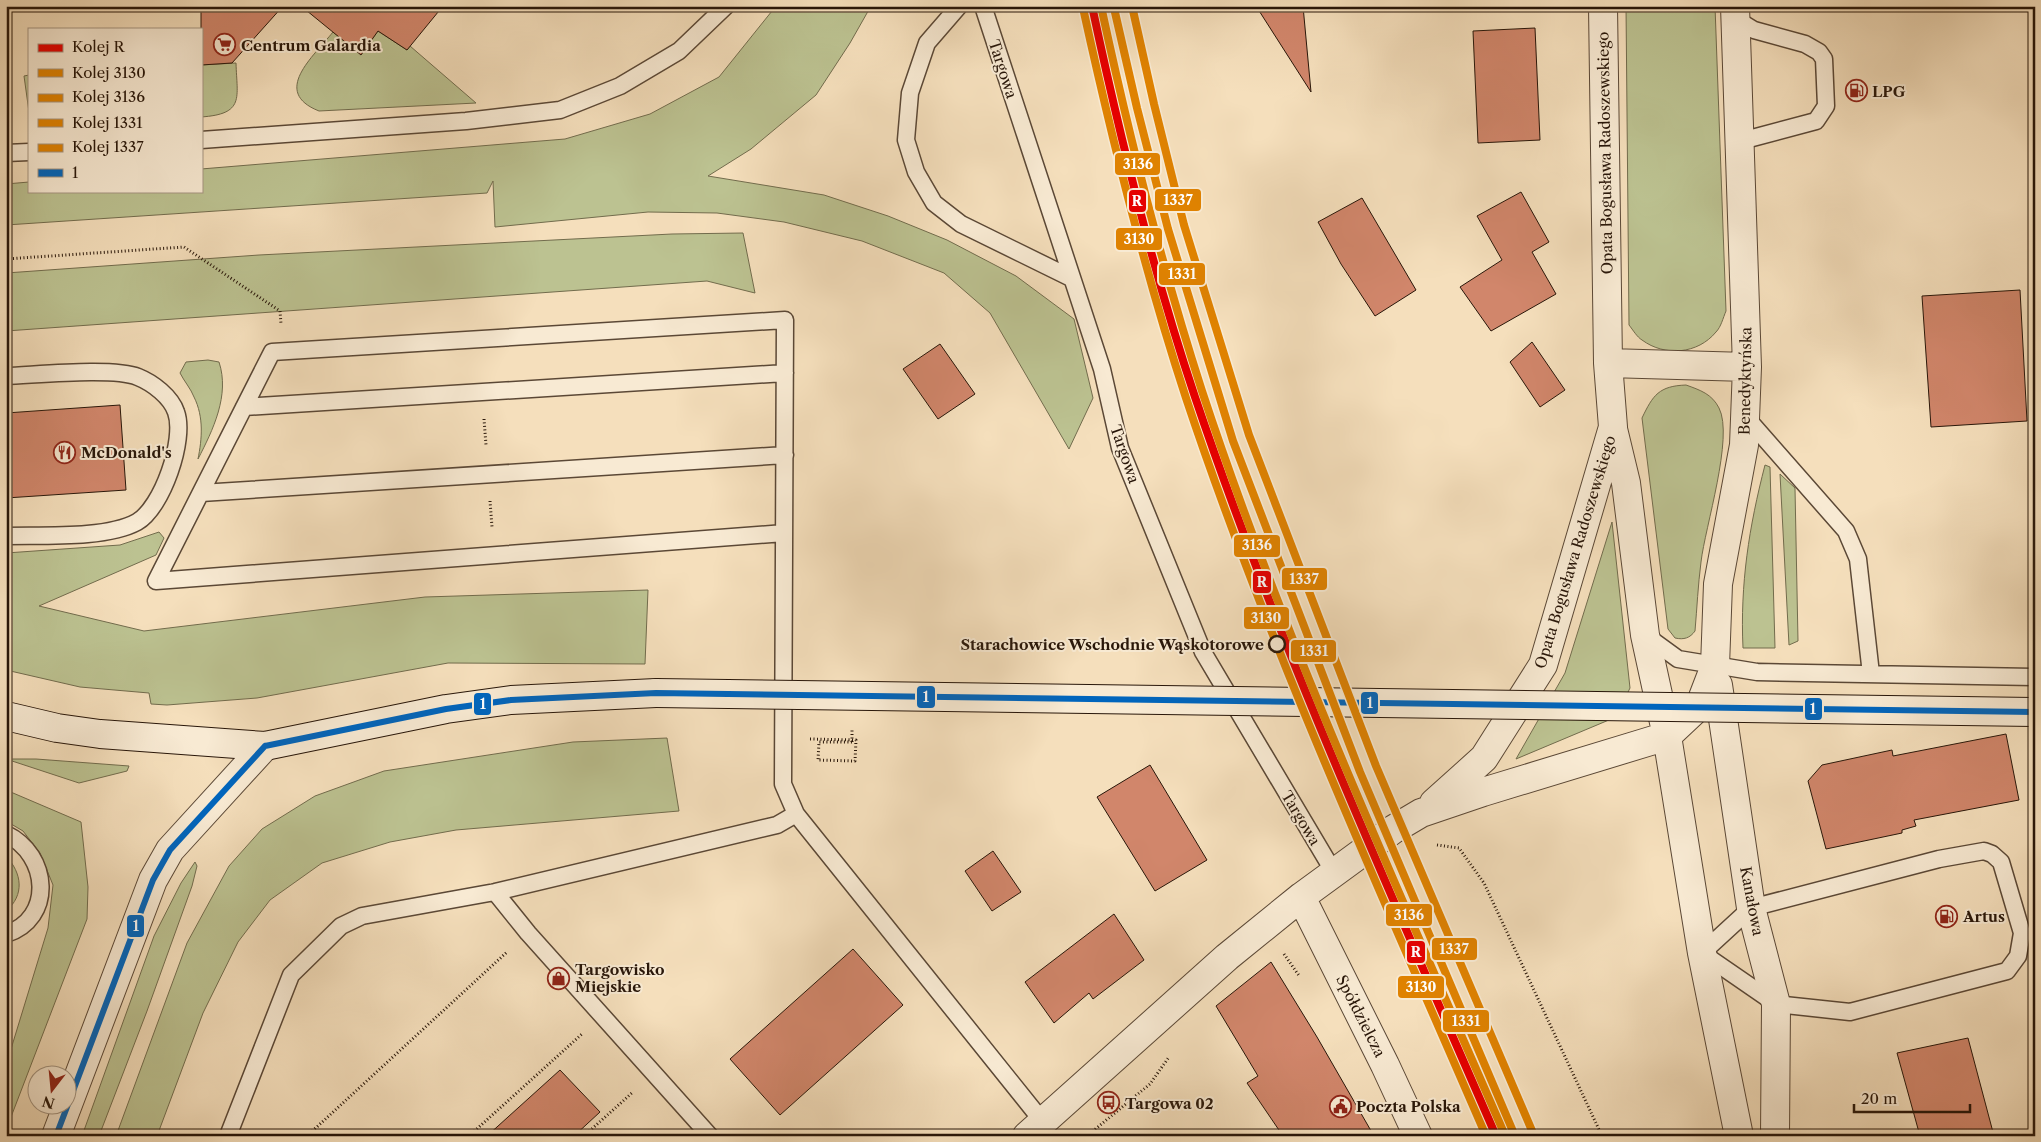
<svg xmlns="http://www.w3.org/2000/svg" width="2041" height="1142" viewBox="0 0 2041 1142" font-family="'Libre Caslon Text',serif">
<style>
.green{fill:#bcc291;stroke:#726c4d}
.building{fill:#d1866b;stroke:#281609}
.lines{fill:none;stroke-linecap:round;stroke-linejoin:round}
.service-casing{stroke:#5b4836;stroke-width:19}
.tertiary-casing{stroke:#5b4836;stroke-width:30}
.secondary-casing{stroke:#281609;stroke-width:30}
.path{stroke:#281609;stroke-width:3;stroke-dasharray:1 2.5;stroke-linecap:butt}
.service{stroke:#f8ead3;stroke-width:16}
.tertiary{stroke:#f8ead3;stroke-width:28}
.secondary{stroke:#f8ead3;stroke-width:28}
.rail{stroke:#281609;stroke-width:4;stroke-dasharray:9 9;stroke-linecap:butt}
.secondary-bridge-casing{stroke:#281609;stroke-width:30;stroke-linecap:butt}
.path-bridge{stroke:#281609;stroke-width:3;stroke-dasharray:1 2.5;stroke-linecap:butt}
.secondary-bridge{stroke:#f8ead3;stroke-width:28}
.bus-1-casing{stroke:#f8ead3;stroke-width:10}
.bus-1{stroke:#0065bd;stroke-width:6}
.rail-1-casing{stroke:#f8ead3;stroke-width:11}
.rail-2-casing{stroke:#f8ead3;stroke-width:11}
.rail-3-casing{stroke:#f8ead3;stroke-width:11}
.rail-4-casing{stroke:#f8ead3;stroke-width:11}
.rail-5-casing{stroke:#f8ead3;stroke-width:11}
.rail-1{stroke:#e50000;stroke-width:8}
.rail-2{stroke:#df8201;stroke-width:8}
.rail-3{stroke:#df8201;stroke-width:8}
.rail-4{stroke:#df8201;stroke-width:8}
.rail-5{stroke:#df8201;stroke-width:8}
.stop-dot{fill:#f8ead3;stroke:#281609;stroke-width:2.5}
.labels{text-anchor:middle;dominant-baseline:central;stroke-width:4;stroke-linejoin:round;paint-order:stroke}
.poi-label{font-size:15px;font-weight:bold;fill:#281609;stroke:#f8ead3;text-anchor:start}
.street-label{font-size:15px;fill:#281609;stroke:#f8ead3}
.stop-label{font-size:15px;font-weight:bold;fill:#281609;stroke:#f8ead3;text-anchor:end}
.line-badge{stroke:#f8ead3;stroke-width:2}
.badge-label{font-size:14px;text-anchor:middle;font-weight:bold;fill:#fff}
</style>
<rect width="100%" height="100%" fill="#f5dfbc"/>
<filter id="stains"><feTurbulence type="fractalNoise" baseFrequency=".004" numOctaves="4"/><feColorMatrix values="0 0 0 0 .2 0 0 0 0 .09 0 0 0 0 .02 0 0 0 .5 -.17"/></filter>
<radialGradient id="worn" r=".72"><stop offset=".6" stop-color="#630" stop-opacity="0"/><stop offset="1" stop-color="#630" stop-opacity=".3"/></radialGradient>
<path class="green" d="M776,6H871L850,43L816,95L751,149L708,176L824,195L888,216L947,240L1016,276L1074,319L1093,398L1069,449L990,313L944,273L862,241L784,222L717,213L648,212L495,227L493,181L487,193L6,225V184L29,182V191H201V169L565,139L650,114L719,77Z
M1626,6H1715L1726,311C1723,318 1721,327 1716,332C1698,354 1665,357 1642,340C1637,337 1633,330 1629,325Z
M378,31L407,50L410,46L476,103L319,111C271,92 313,57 333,32L361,54Z
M236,63C237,98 245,114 201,117V65Z
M29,75V112L24,76Z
M743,233L755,293L707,281L6,331V273L259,255L672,234Z
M208,360L219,362C230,395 213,430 198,459C202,439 204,417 194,397C191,389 184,381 180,373L186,362Z
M1686,385C1700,390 1712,394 1719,408C1734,437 1705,527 1701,562C1698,585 1697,608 1695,631C1690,638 1684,640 1675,638L1668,629L1642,418C1653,395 1659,386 1686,385Z
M1765,465L1770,467L1775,648H1743C1740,584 1749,527 1765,465Z
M1780,474L1795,488L1798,641L1789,645Z
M1612,522L1630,688L1616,717L1516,759L1565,673Z
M159,532L164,538L156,555L39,606L144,631L425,597L648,590L645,664L448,663L257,698L167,705L151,704L149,693L80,687L6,670V553L120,545Z
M667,738L679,811L456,830L390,842L322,863L270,900L238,942L203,1013L157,1136H116L187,943L229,866L262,829L315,796L384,771L573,742Z
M6,759H36L129,766L127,771L79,783Z
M6,790L81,822L88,887L87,919L6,1130V1057L11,1049L48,928L53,885L40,853L23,831L6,821Z
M6,856C22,873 25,895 6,911Z
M195,862L197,866L192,886L147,1011L99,1136H82L154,936L181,883Z"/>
<path class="building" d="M201,6H283L232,63L201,65Z
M301,6H443L407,50L378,31L361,55Z
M1256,6H1303L1311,92Z
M1535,28L1540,140L1478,143L1473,31Z
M1521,192L1549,242L1532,252L1556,294L1491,331L1460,287L1502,260L1477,216Z
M1362,198L1416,290L1375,316L1341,264L1318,222Z
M2020,290L2027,421L1931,427L1922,296Z
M1532,342L1565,390L1540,407L1510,362Z
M940,344L975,394L938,419L903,369Z
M120,405L126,490L6,498V413Z
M2006,734L2019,800L1914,820L1916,826L1902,830V833L1826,849L1808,781L1822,765L1892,750L1893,756Z
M1150,765L1207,860L1155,891L1097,797Z
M993,851L1021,892L992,911L965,871Z
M1114,914L1144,960L1093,999L1089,993L1054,1023L1025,982Z
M853,949L903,1005L780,1115L730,1059Z
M1271,962L1317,1037L1374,1136H1283L1247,1083L1258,1076L1216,1006Z
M1968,1038L1994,1136H1920L1897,1053Z
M560,1070L600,1112L574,1136H487Z"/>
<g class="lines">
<defs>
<path id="service" d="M959,6L927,43L910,93L906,140L916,172L934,203L961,224L1071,278
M983,6L1102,369L1120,448L1203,652L1335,874
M1736,19L1754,30L1805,44L1819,52L1824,59L1826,106L1816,121L1741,141
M201,140L466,121L560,110L620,86L679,51L726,6
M6,153L29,152
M6,376C36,375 114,367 138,377C153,383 171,397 176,412C186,439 162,508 137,522C106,539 42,535 6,536
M244,407L785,373
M1745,416L1846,531L1858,559L1871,674
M201,493L785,455
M784,533L156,581L272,352L785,320L783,784L796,814L1043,1122
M1645,635L1678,659L1757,672L2035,677
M6,834C50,855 54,919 6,934
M1984,851L1992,854L2001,862L2022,933L2018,956L2007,971L1850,1012L1776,1004L1702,953L1751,908L1939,859Z
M495,892L528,933L710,1136
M228,1136L291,975L341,926L362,916L495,892L777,825L796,814"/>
<path id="tertiary" d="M1608,363L1747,367
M1613,429L1626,483L1645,635L1667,736L1702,953L1739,1136
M1718,685L1751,908L1776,1004L1775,1136
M1434,803L1484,758L1543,665L1613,427L1608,363L1603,6
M1301,897L1385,1065L1418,1136
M56,1136L153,880L170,850L265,746
M1027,1136L1227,957L1301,897L1394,829L1421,813L1483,792L1667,736L1700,705L1715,666L1718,584L1744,445L1747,367L1735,6"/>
<path id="secondary" d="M6,716L57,728L100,734L265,746L446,709L511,700L656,693"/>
</defs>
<use href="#service" class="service-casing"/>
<use href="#tertiary" class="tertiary-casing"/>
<use href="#secondary" class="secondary-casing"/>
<path class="path" d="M6,259L184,247L280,311L281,324
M484,419L486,445
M490,501L492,527
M810,739L856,740L855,761L818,760L819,742H852
M1437,845L1459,848L1484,883L1602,1136
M1284,954L1300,977
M307,1136L507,952
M469,1136L582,1034
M584,1136L633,1092
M1087,1136L1150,1084L1169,1057"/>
<use href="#service" class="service"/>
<use href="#tertiary" class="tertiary"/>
<use href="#secondary" class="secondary"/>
<path class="rail" d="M1550,1132L1552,1136"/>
<defs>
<path id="secondary-bridge" d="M656,693L2035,712"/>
</defs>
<use href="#secondary-bridge" class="secondary-bridge-casing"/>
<path class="path-bridge" d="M852,742V730"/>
<use href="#secondary-bridge" class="secondary-bridge"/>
<defs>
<path id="bus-1" d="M265,746L446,709L511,700L656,693L2035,712
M56,1136L153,880L170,850L265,746"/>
</defs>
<use href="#bus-1" class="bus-1-casing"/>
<use href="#bus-1" class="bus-1"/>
<defs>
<path id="rail-1" d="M1092,6C1120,138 1152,269 1195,397C1280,649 1390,892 1496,1136"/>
<path id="rail-2" d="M1083,8C1112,140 1144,270 1186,398C1270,650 1381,893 1486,1136"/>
<path id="rail-3" d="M1101,6C1129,136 1161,264 1202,391C1285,643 1398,889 1504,1133"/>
<path id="rail-4" d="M1114,8L1137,108L1168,229L1233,441L1360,772L1515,1136"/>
<path id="rail-5" d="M1132,6L1154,104L1184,225L1249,435L1376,766L1533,1133"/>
</defs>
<use href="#rail-1" class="rail-1-casing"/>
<use href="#rail-2" class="rail-2-casing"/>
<use href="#rail-3" class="rail-3-casing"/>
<use href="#rail-4" class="rail-4-casing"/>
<use href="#rail-5" class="rail-5-casing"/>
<use href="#rail-1" class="rail-1"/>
<use href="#rail-2" class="rail-2"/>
<use href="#rail-3" class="rail-3"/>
<use href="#rail-4" class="rail-4"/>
<use href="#rail-5" class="rail-5"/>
</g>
<defs>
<symbol id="supermarket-ring" viewBox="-11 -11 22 22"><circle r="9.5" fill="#f8ead3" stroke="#8f2418" stroke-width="1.5"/><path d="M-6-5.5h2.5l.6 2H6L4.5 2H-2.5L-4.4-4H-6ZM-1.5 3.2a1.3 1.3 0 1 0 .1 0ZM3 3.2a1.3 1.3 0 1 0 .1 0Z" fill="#8f2418"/></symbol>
<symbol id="fuel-ring" viewBox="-11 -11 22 22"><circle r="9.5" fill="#f8ead3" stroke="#8f2418" stroke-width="1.5"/><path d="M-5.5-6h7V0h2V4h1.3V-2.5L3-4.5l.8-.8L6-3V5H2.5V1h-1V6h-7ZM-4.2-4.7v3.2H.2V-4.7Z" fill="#8f2418"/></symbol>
<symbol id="restaurant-ring" viewBox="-11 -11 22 22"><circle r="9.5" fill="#f8ead3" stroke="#8f2418" stroke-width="1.5"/><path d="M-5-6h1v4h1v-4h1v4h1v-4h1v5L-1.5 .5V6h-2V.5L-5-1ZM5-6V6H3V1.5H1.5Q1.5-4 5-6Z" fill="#8f2418"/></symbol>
<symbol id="shop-ring" viewBox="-11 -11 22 22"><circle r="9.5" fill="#f8ead3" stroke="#8f2418" stroke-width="1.5"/><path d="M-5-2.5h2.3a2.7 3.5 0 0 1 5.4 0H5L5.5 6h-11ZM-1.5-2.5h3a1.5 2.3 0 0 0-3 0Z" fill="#8f2418"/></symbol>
<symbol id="bus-ring" viewBox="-11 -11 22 22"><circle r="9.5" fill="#f8ead3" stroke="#8f2418" stroke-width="1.5"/><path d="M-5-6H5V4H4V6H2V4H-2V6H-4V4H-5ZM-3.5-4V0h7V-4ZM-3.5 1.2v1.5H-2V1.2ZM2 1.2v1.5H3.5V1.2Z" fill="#8f2418"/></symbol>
<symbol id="civic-ring" viewBox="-11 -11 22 22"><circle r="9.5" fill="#f8ead3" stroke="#8f2418" stroke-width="1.5"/><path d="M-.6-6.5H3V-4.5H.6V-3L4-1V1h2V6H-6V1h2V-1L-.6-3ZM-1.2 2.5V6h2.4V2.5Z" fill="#8f2418"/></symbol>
</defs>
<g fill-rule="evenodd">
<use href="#supermarket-ring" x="212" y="32" width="25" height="25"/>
<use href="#fuel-ring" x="1844" y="78" width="25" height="25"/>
<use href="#restaurant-ring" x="52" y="440" width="25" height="25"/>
<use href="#fuel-ring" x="1934" y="904" width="25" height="25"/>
<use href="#shop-ring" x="546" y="966" width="25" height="25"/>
<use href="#bus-ring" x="1096" y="1090" width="25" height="25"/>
<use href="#civic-ring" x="1328" y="1094" width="25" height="25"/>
</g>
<circle class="stop-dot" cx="1277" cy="644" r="8"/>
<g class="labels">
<g class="poi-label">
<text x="241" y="45">Centrum Galardia</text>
<text x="1872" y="91">LPG</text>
<text x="81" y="452">McDonald's</text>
<text x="1963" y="916">Artus</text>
<text x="575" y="969">Targowisko<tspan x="575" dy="17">Miejskie</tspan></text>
<text x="1125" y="1103">Targowa 02</text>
<text x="1356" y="1106">Poczta Polska</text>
</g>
<g class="street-label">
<text transform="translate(1003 69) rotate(72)">Targowa</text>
<text transform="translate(1605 153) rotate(-91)">Opata Bogusława Radoszewskiego</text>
<text transform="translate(1745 381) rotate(-89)">Benedyktyńska</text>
<text transform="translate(1125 454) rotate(71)">Targowa</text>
<text transform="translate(1575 552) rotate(-73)">Opata Bogusława Radoszewskiego</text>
<text transform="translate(1301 818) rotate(59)">Targowa</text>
<text transform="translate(1752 901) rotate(79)">Kanałowa</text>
<text transform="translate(1361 1016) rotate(63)">Spółdzielcza</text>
</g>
<g class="stop-label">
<text x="1264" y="644">Starachowice Wschodnie Wąskotorowe</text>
</g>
</g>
<g class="line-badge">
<rect x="1114" y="152" width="47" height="24" rx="5" fill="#df8201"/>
<rect x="1154" y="188" width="48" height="24" rx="5" fill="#df8201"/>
<rect x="1128" y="189" width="19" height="24" rx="5" fill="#e50000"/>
<rect x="1115" y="227" width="48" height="24" rx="5" fill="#df8201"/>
<rect x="1158" y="262" width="48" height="24" rx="5" fill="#df8201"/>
<rect x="1233" y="534" width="48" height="24" rx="5" fill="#df8201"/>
<rect x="1281" y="567" width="47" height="24" rx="5" fill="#df8201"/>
<rect x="1252" y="570" width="20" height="24" rx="5" fill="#e50000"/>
<rect x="1243" y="606" width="47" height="24" rx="5" fill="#df8201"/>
<rect x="1290" y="639" width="47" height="24" rx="5" fill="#df8201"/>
<rect x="916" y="685" width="20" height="24" rx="5" fill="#0065bd"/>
<rect x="1360" y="691" width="19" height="24" rx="5" fill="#0065bd"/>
<rect x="473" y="692" width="19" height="24" rx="5" fill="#0065bd"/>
<rect x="1804" y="697" width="19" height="24" rx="5" fill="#0065bd"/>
<rect x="1385" y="903" width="48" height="24" rx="5" fill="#df8201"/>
<rect x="126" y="914" width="19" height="24" rx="5" fill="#0065bd"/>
<rect x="1431" y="937" width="47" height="24" rx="5" fill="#df8201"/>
<rect x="1406" y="940" width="20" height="24" rx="5" fill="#e50000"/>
<rect x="1397" y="975" width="48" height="24" rx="5" fill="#df8201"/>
<rect x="1442" y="1009" width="48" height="24" rx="5" fill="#df8201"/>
</g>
<g class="badge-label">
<text x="1138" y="169">3136</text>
<text x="1178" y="205">1337</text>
<text x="1137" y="206">R</text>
<text x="1139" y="244">3130</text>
<text x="1182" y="279">1331</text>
<text x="1257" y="550">3136</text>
<text x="1304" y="584">1337</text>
<text x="1262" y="587">R</text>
<text x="1266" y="623">3130</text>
<text x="1314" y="656">1331</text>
<text x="926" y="702">1</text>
<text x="1370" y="708">1</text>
<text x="483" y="709">1</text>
<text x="1813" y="714">1</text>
<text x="1409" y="920">3136</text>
<text x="136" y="931">1</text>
<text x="1454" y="954">1337</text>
<text x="1416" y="957">R</text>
<text x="1421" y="992">3130</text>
<text x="1466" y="1026">1331</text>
</g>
<rect width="2041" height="1142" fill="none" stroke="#f5dfbc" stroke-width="25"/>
<rect x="8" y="8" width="2026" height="1127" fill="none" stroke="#281609" stroke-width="2.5"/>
<rect x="12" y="12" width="2016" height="1117" fill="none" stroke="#281609"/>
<rect x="28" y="28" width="175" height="165" fill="#f8ead3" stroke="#a59582"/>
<rect x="38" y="44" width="25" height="8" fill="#e50000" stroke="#a59582"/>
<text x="72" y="52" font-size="15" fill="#281609">Kolej R</text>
<rect x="38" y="69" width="25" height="8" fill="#df8201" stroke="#a59582"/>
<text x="72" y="78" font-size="15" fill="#281609">Kolej 3130</text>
<rect x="38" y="94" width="25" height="8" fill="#df8201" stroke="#a59582"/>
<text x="72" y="102" font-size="15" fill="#281609">Kolej 3136</text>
<rect x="38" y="119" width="25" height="8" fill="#df8201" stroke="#a59582"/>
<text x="72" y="128" font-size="15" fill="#281609">Kolej 1331</text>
<rect x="38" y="144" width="25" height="8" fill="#df8201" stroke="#a59582"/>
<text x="72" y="152" font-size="15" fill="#281609">Kolej 1337</text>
<rect x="38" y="169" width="25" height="8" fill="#0065bd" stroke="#a59582"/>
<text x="72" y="178" font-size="15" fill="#281609">1</text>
<g transform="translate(52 1090) rotate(196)"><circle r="24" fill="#f8ead3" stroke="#a59582"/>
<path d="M0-4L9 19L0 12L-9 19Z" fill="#8f2418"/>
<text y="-8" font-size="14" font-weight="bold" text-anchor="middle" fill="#281609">N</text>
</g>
<path d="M1854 1104v8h116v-8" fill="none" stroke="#281609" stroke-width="2.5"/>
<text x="1861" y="1104" font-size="15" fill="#281609" stroke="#f8ead3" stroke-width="4" paint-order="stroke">20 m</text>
<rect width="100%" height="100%" filter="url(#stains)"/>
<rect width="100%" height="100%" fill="url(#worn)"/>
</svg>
